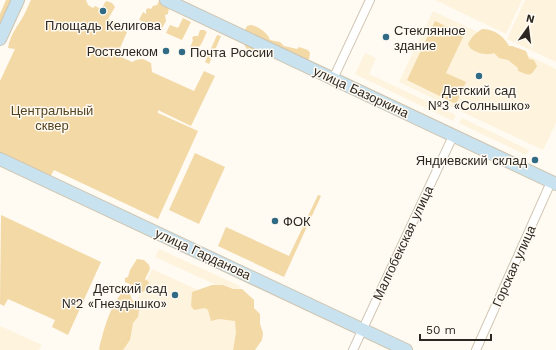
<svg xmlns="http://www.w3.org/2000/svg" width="556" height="350" viewBox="0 0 556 350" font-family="'Work Sans',sans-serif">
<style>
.built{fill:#fef3dd}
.green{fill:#f3d9a6}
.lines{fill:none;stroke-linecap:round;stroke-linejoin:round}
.street-casing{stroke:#cec4b0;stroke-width:10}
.secondary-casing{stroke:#cec4b0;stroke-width:14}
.street{stroke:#fff;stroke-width:8}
.secondary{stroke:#c8e3ef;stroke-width:12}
.poi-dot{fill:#316a84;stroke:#fffaf2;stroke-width:1.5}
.labels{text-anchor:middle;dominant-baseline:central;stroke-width:3;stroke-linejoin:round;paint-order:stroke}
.poi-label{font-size:13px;fill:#2c2821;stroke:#fffaf2;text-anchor:start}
.street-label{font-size:13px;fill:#2c2821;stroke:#fffaf2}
.park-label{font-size:13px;fill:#554420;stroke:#fffaf2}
</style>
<rect width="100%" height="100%" fill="#fffaf2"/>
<path class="built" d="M435,0H522L506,34Z
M525,0H556V62L507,39Z
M433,11L556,69V123L543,150L399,82Z
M365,53L376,58L369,74L456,115L453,121L355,74Z
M462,118L529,150L526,155L459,123Z
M159,249L240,286L236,294L155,257Z
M152,269L255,316L240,350H114Z
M0,326L42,345L39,350H0Z"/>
<path class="green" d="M6,0H11L0,24V14Z
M31,0H86L88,5L93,8L95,6L101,9L106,1L112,3L115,7L108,19L117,23L114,28L116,30L118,27L127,32L117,55L132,62L136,60L143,59L151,63L152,72L194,91L204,71L215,76L191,126L158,110V113L198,131L158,219L54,170L50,177L0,153V81L15,49L8,48C10,33 20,24 26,11C28,7 29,3 31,0Z
M159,1L169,6L168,14L165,15L166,21L161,30L139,20L143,12L146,14V10L148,8L151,9L153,6L157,5Z
M183,18L191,22L182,40L166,33L170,25L178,28Z
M435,21L464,35L446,73L466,82L456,104L407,80Z
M251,25C258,26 268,33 270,40L280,42L284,46L297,49L299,47L308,50L310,53L308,64L298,63L289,65C287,64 276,57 273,56C270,56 267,58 264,58C246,55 238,42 247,26Z
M482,29C494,29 504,36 509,46H512L526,51L529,59L534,60L537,66C530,78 529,75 518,71V68L508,60L499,58L494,53C487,56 476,53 470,48L468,44C472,36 476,33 482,29Z
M200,30H204L207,32C203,39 201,50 192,50L190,48L193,40L192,38L194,36H198Z
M217,35L221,36L209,64L205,62Z
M195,153L225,167L199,224L169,210Z
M318,195L321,196L284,277L218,246L226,227L289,256Z
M1,215L101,262L68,335L52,327L55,320L8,299L4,306L0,304Z
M137,259L144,260L149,265L150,269L145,279L149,282L146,289L143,292L137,291L130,287V284L125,282V278L128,277L130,270Z
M212,285H223L233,289H242L254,300V308L260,314V324L263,333L262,340L255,350H233L236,333L235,321L219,319L211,321L208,310L205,308L194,310L191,306L192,292Z
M125,288L129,291L132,300L138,304L139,310L138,317L133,323L130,340L123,350H100L99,349C105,325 109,309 125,288Z"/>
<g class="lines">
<defs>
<path id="street" d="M333,79L370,0
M353,350L453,136
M476,350L551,182"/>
<path id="secondary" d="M166,0L556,184
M0,39L18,0
M0,159L406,350"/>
</defs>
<use href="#street" class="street-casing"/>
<use href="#secondary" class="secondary-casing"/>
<use href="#street" class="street"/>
<use href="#secondary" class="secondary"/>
</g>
<g class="poi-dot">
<circle cx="103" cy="11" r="4"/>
<circle cx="386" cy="37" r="4"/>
<circle cx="166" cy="51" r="4"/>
<circle cx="182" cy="52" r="4"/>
<circle cx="479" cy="76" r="4"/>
<circle cx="535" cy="160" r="4"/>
<circle cx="275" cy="221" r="4"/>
<circle cx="175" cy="295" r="4"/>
</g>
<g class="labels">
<g class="poi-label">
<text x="103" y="25" text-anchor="middle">Площадь Келигова</text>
<text x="394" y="30">Стеклянное<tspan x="394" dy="15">здание</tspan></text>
<text x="158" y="51" text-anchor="end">Ростелеком</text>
<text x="190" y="52">Почта России</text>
<text x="479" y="90" text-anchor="middle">Детский сад<tspan x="479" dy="15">№3 «Солнышко»</tspan></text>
<text x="527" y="160" text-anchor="end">Яндиевский склад</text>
<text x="283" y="221">ФОК</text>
<text x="167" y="288" text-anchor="end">Детский сад<tspan x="167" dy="15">№2 «Гнездышко»</tspan></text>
</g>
<g class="street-label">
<text transform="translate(361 92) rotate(25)">улица Базоркина</text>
<text transform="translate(403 243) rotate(-65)">Малгобекская улица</text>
<text transform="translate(203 254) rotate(25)">улица Гарданова</text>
<text transform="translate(514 266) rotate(-66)">Горская улица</text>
</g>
<g class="park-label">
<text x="52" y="110">Центральный<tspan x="52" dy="15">сквер</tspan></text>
</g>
</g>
<g transform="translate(528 28) rotate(14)" stroke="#fffaf2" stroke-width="3" paint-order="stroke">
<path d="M0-3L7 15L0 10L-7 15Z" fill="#2c2821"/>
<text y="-6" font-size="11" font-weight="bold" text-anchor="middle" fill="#2c2821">N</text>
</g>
<path d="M420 334v6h71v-6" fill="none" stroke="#2c2821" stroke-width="2"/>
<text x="426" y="334" font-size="12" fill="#2c2821" stroke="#fffaf2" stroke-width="3" paint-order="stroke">50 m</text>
</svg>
